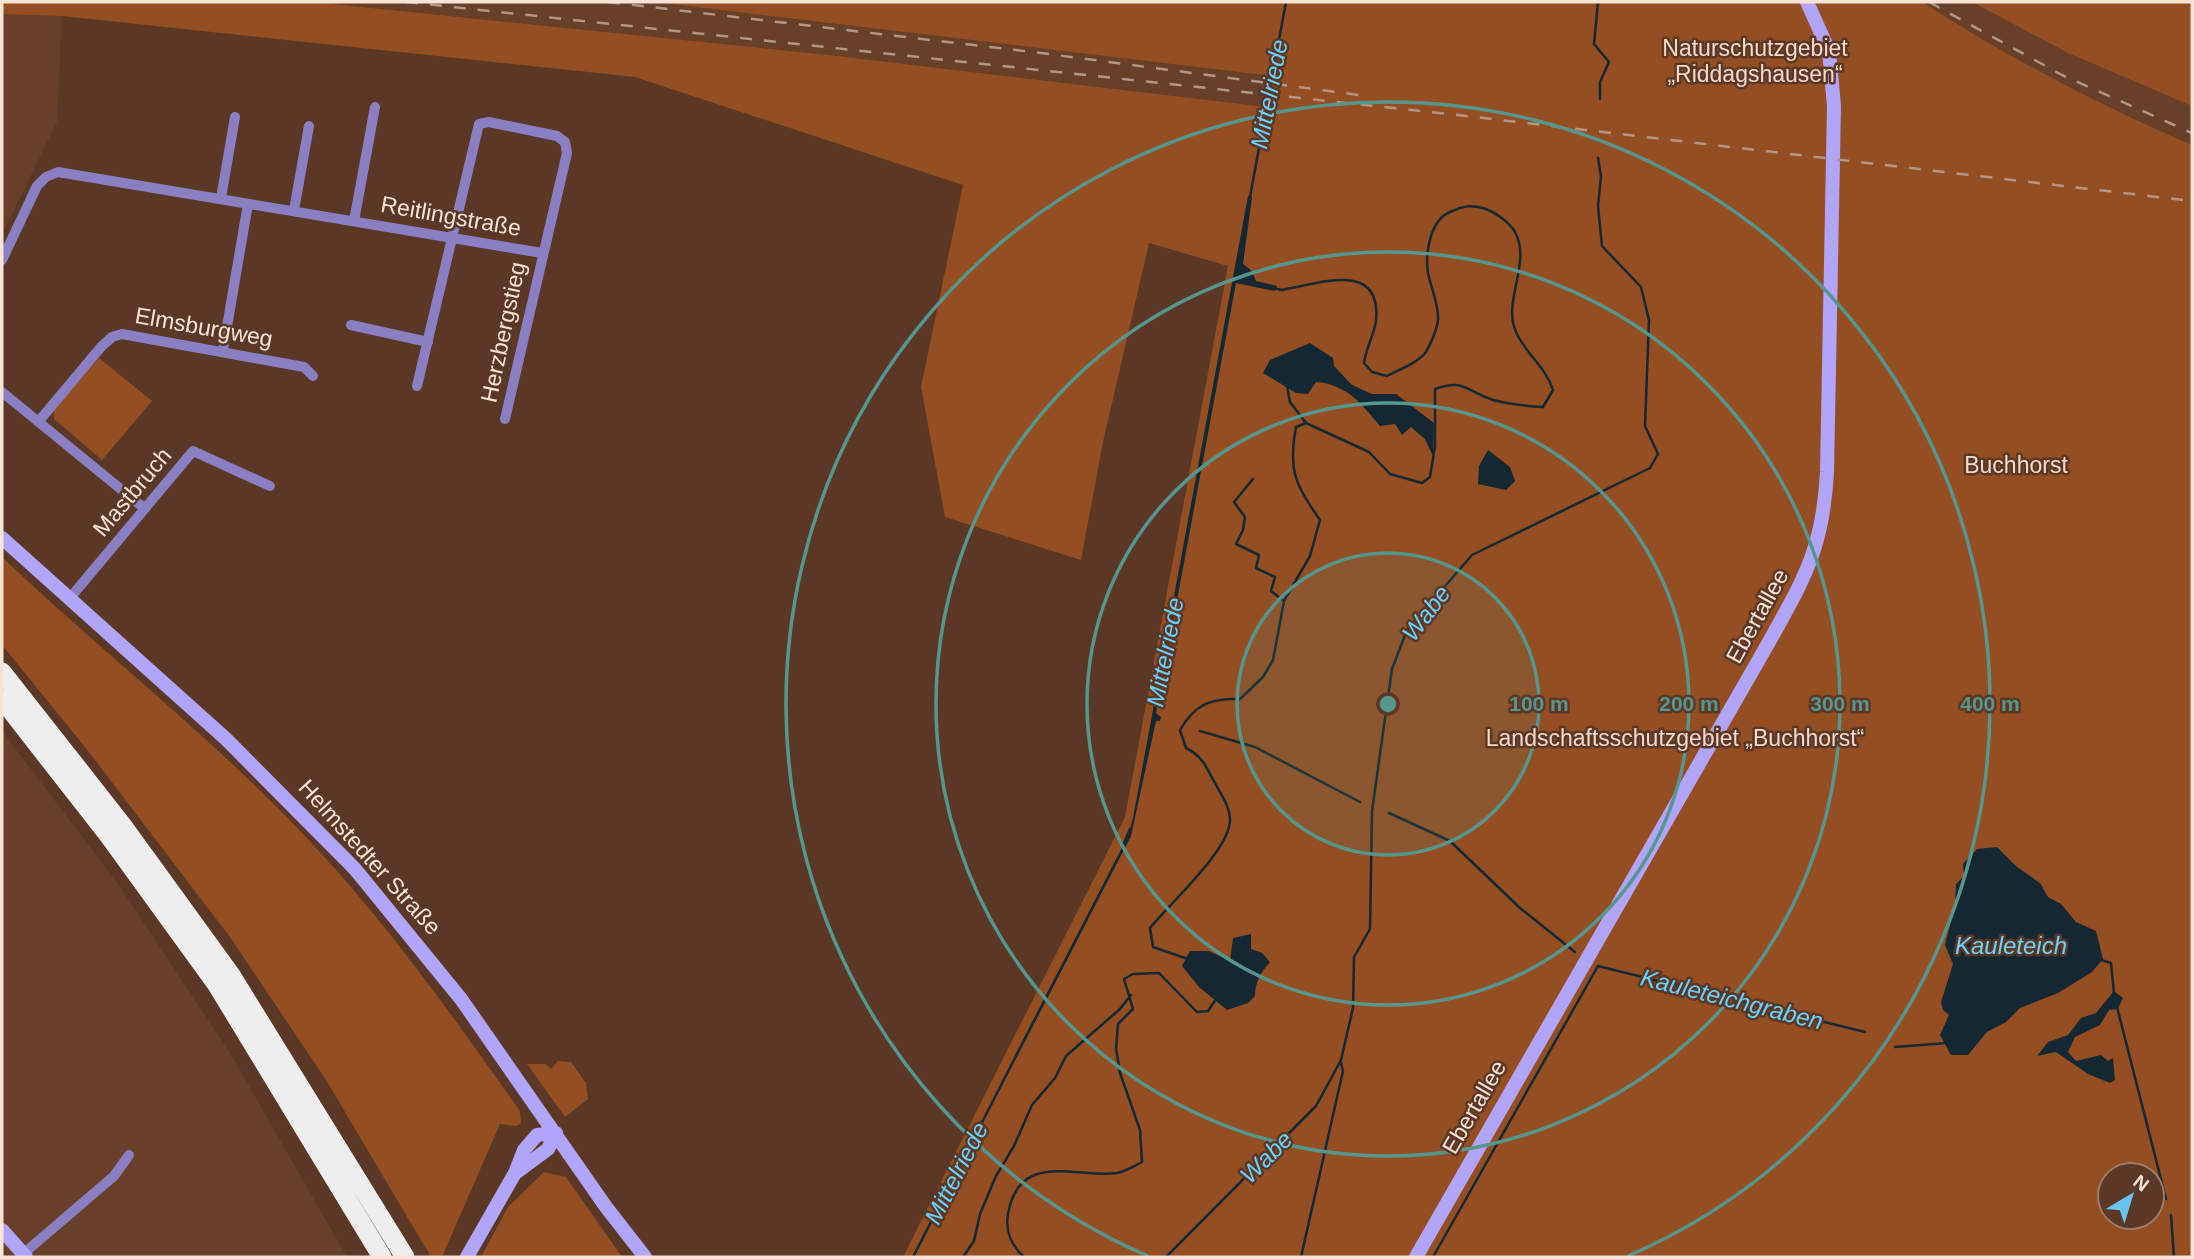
<svg xmlns="http://www.w3.org/2000/svg" width="2194" height="1259" viewBox="0 0 2194 1259" font-family="Arial,sans-serif">
<style>
.built{fill:#683f28}
.green{fill:#944e21;fill-rule:evenodd}
.water{fill:#132832}
.lines{fill:none;stroke-linecap:round;stroke-linejoin:round}
.stream{stroke:#132832;stroke-width:2.5}
.street{stroke:#897fc2;stroke-width:10}
.secondary{stroke:#b1a5fa;stroke-width:14}
.highway{stroke:#edeeed;stroke-width:19}
.rail{stroke:#b29788;stroke-width:2.5;stroke-dasharray:12 12;stroke-linecap:butt}
.ring{fill:none;stroke:#55978e;stroke-width:3.5}
.labels{text-anchor:middle;dominant-baseline:central;stroke-width:5;stroke-linejoin:round;paint-order:stroke}
.park-label{font-size:23px;fill:#f6d9ca;stroke:#5a3825}
.street-label{font-size:23px;fill:#f8e3d7;stroke:#5a3825}
.water-label{font-size:24px;font-style:italic;fill:#6bd1ff;stroke:#5a3825}
.centre{fill:#55978e;stroke:#5a3825;stroke-width:3.5}
.ring-label{font-size:21px;text-anchor:middle;font-weight:bold;fill:#55978e;stroke:#5a3825;stroke-width:5;stroke-linejoin:round;paint-order:stroke}
</style>
<rect width="100%" height="100%" fill="#5a3825"/>
<path class="built" d="M314,2H654L1814,140L1496,134L829,55Z
M1922,2H1972L2068,53L2192,106V145L2056,89Z
M2,14L62,16L57,122L2,235Z
M2,731L116,881L232,1056L347,1257H2Z"/>
<path class="green" d="M2,2H314L829,55L1267,107L1273,76L654,2H1922C2007,57 2099,105 2192,145V1257H903L1125,817L1228,266L1149,243L1103,442L1081,560L945,517L921,387L963,185L635,77L62,16L2,14ZM2110,1175H2152V1217H2110Z
M1972,2H2192V106L2068,53Z
M99,358L152,401L102,460L54,419V410L59,403Z
M2,557C106,656 221,744 318,850C393,931 456,1021 520,1111L521,1123L517,1126L500,1124L442,1257H431L326,1080L230,937L85,747L2,645Z
M558,1061L571,1062L586,1083L588,1099L565,1117L527,1064H546L551,1069Z
M544,1172L566,1177L622,1257H481L508,1207Z"/>
<path class="water" d="M1248,196L1252,197L1243,264L1252,271L1256,281L1277,286L1275,291L1236,283L1156,713L1161,717L1160,721H1156L1131,836L1017,1057L1015,1055L1128,836L1133,818Z
M1310,343L1333,358L1334,366L1352,385L1372,394H1396L1434,423L1433,456L1425,439L1411,427L1402,435L1395,424L1380,426C1362,404 1346,384 1316,382L1308,394L1296,393L1263,373L1270,360Z
M1488,450L1510,467L1515,481L1506,490L1478,484L1479,466Z
M1997,847L2017,867L2040,883L2048,897L2061,904L2076,922L2096,931L2103,959L2092,972L2058,993L2020,1008L2006,1022L1987,1032L1968,1055H1951L1940,1035L1949,1015L1943,1010L1941,1002L1953,964L1945,945L1955,905L1956,884L1964,876L1963,864L1977,849Z
M1251,934V949L1262,953L1270,962C1261,972 1255,982 1255,996L1248,1003L1227,1010L1199,987L1182,966L1190,951H1209L1230,961L1233,938Z
M2114,991L2123,998L2118,1009L2109,1010L2100,1025L2075,1037L2068,1052L2076,1061L2101,1055L2108,1061L2113,1058L2115,1080L2110,1083L2088,1074L2056,1052L2037,1056L2048,1042L2068,1035L2081,1018L2096,1013Z"/>
<g class="lines">
<path class="stream" d="M1598,2L1594,44L1609,62L1600,82V99
M1250,197L1286,2
M1273,288L1282,290C1318,284 1382,259 1376,321C1374,335 1366,348 1364,363L1372,372L1387,376C1398,370 1421,362 1427,350C1431,343 1437,329 1438,320C1439,305 1431,288 1428,273C1425,254 1430,220 1450,212C1463,206 1472,204 1486,209C1496,213 1509,222 1515,232C1532,263 1502,301 1516,332C1525,353 1546,367 1553,390L1543,407C1526,406 1509,404 1493,400C1467,392 1465,378 1435,389V446L1430,477L1422,483L1390,474L1369,452L1306,423L1290,402L1287,386
M1253,479L1234,502L1245,517L1243,530L1236,544L1259,555L1256,568L1275,577L1271,591L1284,601
M1200,731L1255,747L1360,802
M1389,813L1450,841L1520,908L1575,952
M1123,846L1130,829
M1188,959L1153,947L1150,928C1169,904 1230,850 1230,820C1230,807 1222,796 1216,785C1207,769 1203,756 1186,748L1180,730C1195,704 1211,698 1240,699L1263,677L1273,660L1284,601L1310,556L1320,520C1295,485 1288,470 1296,427L1306,423
M2101,960L2111,963L2114,994
M2117,1007L2166,1199
M1895,1047L1947,1043
M2171,1215L2174,1257
M913,1257L1017,1054
M963,1257L974,1241L980,1214L996,1176L1014,1146L1032,1105L1055,1078L1066,1056L1120,1009L1131,995
M1024,1257C1011,1245 1005,1232 1008,1214C1019,1149 1079,1179 1117,1173C1127,1171 1134,1166 1142,1162L1140,1130L1120,1073L1116,1048L1118,1024L1133,1009L1124,979L1133,974L1159,973L1197,1012L1208,1011L1216,999
M1166,1257L1316,1106L1341,1060L1353,1008L1354,957L1370,929L1372,811L1392,669L1407,630L1472,555L1650,468L1658,454L1645,426L1649,320L1641,287L1602,246L1598,206L1601,176L1598,158
M1301,1257L1343,1071L1341,1063
M1433,1257L1598,966L1865,1032"/>
<path class="street" d="M221,198L235,117
M294,210L309,126
M354,221L375,107
M2,260L37,186L46,177L58,172L542,253
M351,325L428,342
M223,350L248,204
M417,386L479,124L489,122L557,136L565,142L567,153L505,419
M2,392L144,508
M39,421L101,347L112,337L122,334L304,367L313,376
M75,592L193,451L270,486
M23,1254L114,1176L129,1155"/>
<path class="secondary" d="M2,538L226,739L355,869L461,999L606,1207L645,1257
M517,1172L548,1149L556,1133
M2,1230L26,1257
M467,1257L515,1173L524,1150L537,1135L556,1133
M1416,1257L1769,642C1805,577 1823,548 1827,472L1834,106L1829,51L1807,2"/>
<path class="highway" d="M2,672L123,826L231,975L405,1257
M2,699L109,836L217,985L382,1257"/>
<path class="rail" d="M406,2L1449,114L2192,201
M608,2L1041,53L1359,95
M1929,2L2062,75L2192,133"/>
</g>
<circle cx="1388" cy="704" r="151" fill="#55978e" fill-opacity=".12"/>
<g class="ring">
<circle cx="1388" cy="704" r="151"/>
<circle cx="1388" cy="704" r="301"/>
<circle cx="1388" cy="704" r="452"/>
<path d="M1148 1256A602 602 0 1 1 1628 1256"/>
</g>
<g class="labels">
<g class="park-label">
<text x="1755" y="48">Naturschutzgebiet<tspan x="1755" dy="26">„Riddagshausen“</tspan></text>
<text x="2016" y="465">Buchhorst</text>
<text x="1675" y="738">Landschaftsschutzgebiet „Buchhorst“</text>
</g>
<g class="street-label">
<text transform="translate(451 216) rotate(10)">Reitlingstraße</text>
<text transform="translate(204 327) rotate(10)">Elmsburgweg</text>
<text transform="translate(503 332) rotate(-78)">Herzbergstieg</text>
<text transform="translate(132 492) rotate(-50)">Mastbruch</text>
<text transform="translate(1757 616) rotate(-61)">Ebertallee</text>
<text transform="translate(370 857) rotate(48)">Helmstedter Straße</text>
<text transform="translate(1474 1107) rotate(-60)">Ebertallee</text>
</g>
<g class="water-label">
<text transform="translate(1269 94) rotate(-79)">Mittelriede</text>
<text transform="translate(1426 613) rotate(-53)">Wabe</text>
<text transform="translate(1165 652) rotate(-79)">Mittelriede</text>
<text x="2011" y="945">Kauleteich</text>
<text transform="translate(1732 999) rotate(14)">Kauleteichgraben</text>
<text transform="translate(1266 1157) rotate(-45)">Wabe</text>
<text transform="translate(956 1173) rotate(-63)">Mittelriede</text>
</g>
</g>
<circle cx="1388" cy="704" r="10" class="centre"/>
<g class="ring-label">
<text x="1539" y="711">100 m</text>
<text x="1689" y="711">200 m</text>
<text x="1840" y="711">300 m</text>
<text x="1990" y="711">400 m</text>
</g>
<rect width="2194" height="1259" fill="none" stroke="#f8e3d7" stroke-width="7"/>
<g transform="translate(2131 1196) rotate(38)"><circle r="33" fill="#5a3825" stroke="#997c6c" stroke-width="2"/>
<path d="M0-5L12 26L0 18L-12 26Z" fill="#66c4ef"/>
<text y="-10" font-size="19" font-weight="bold" text-anchor="middle" fill="#f8e3d7">N</text>
</g>
</svg>
